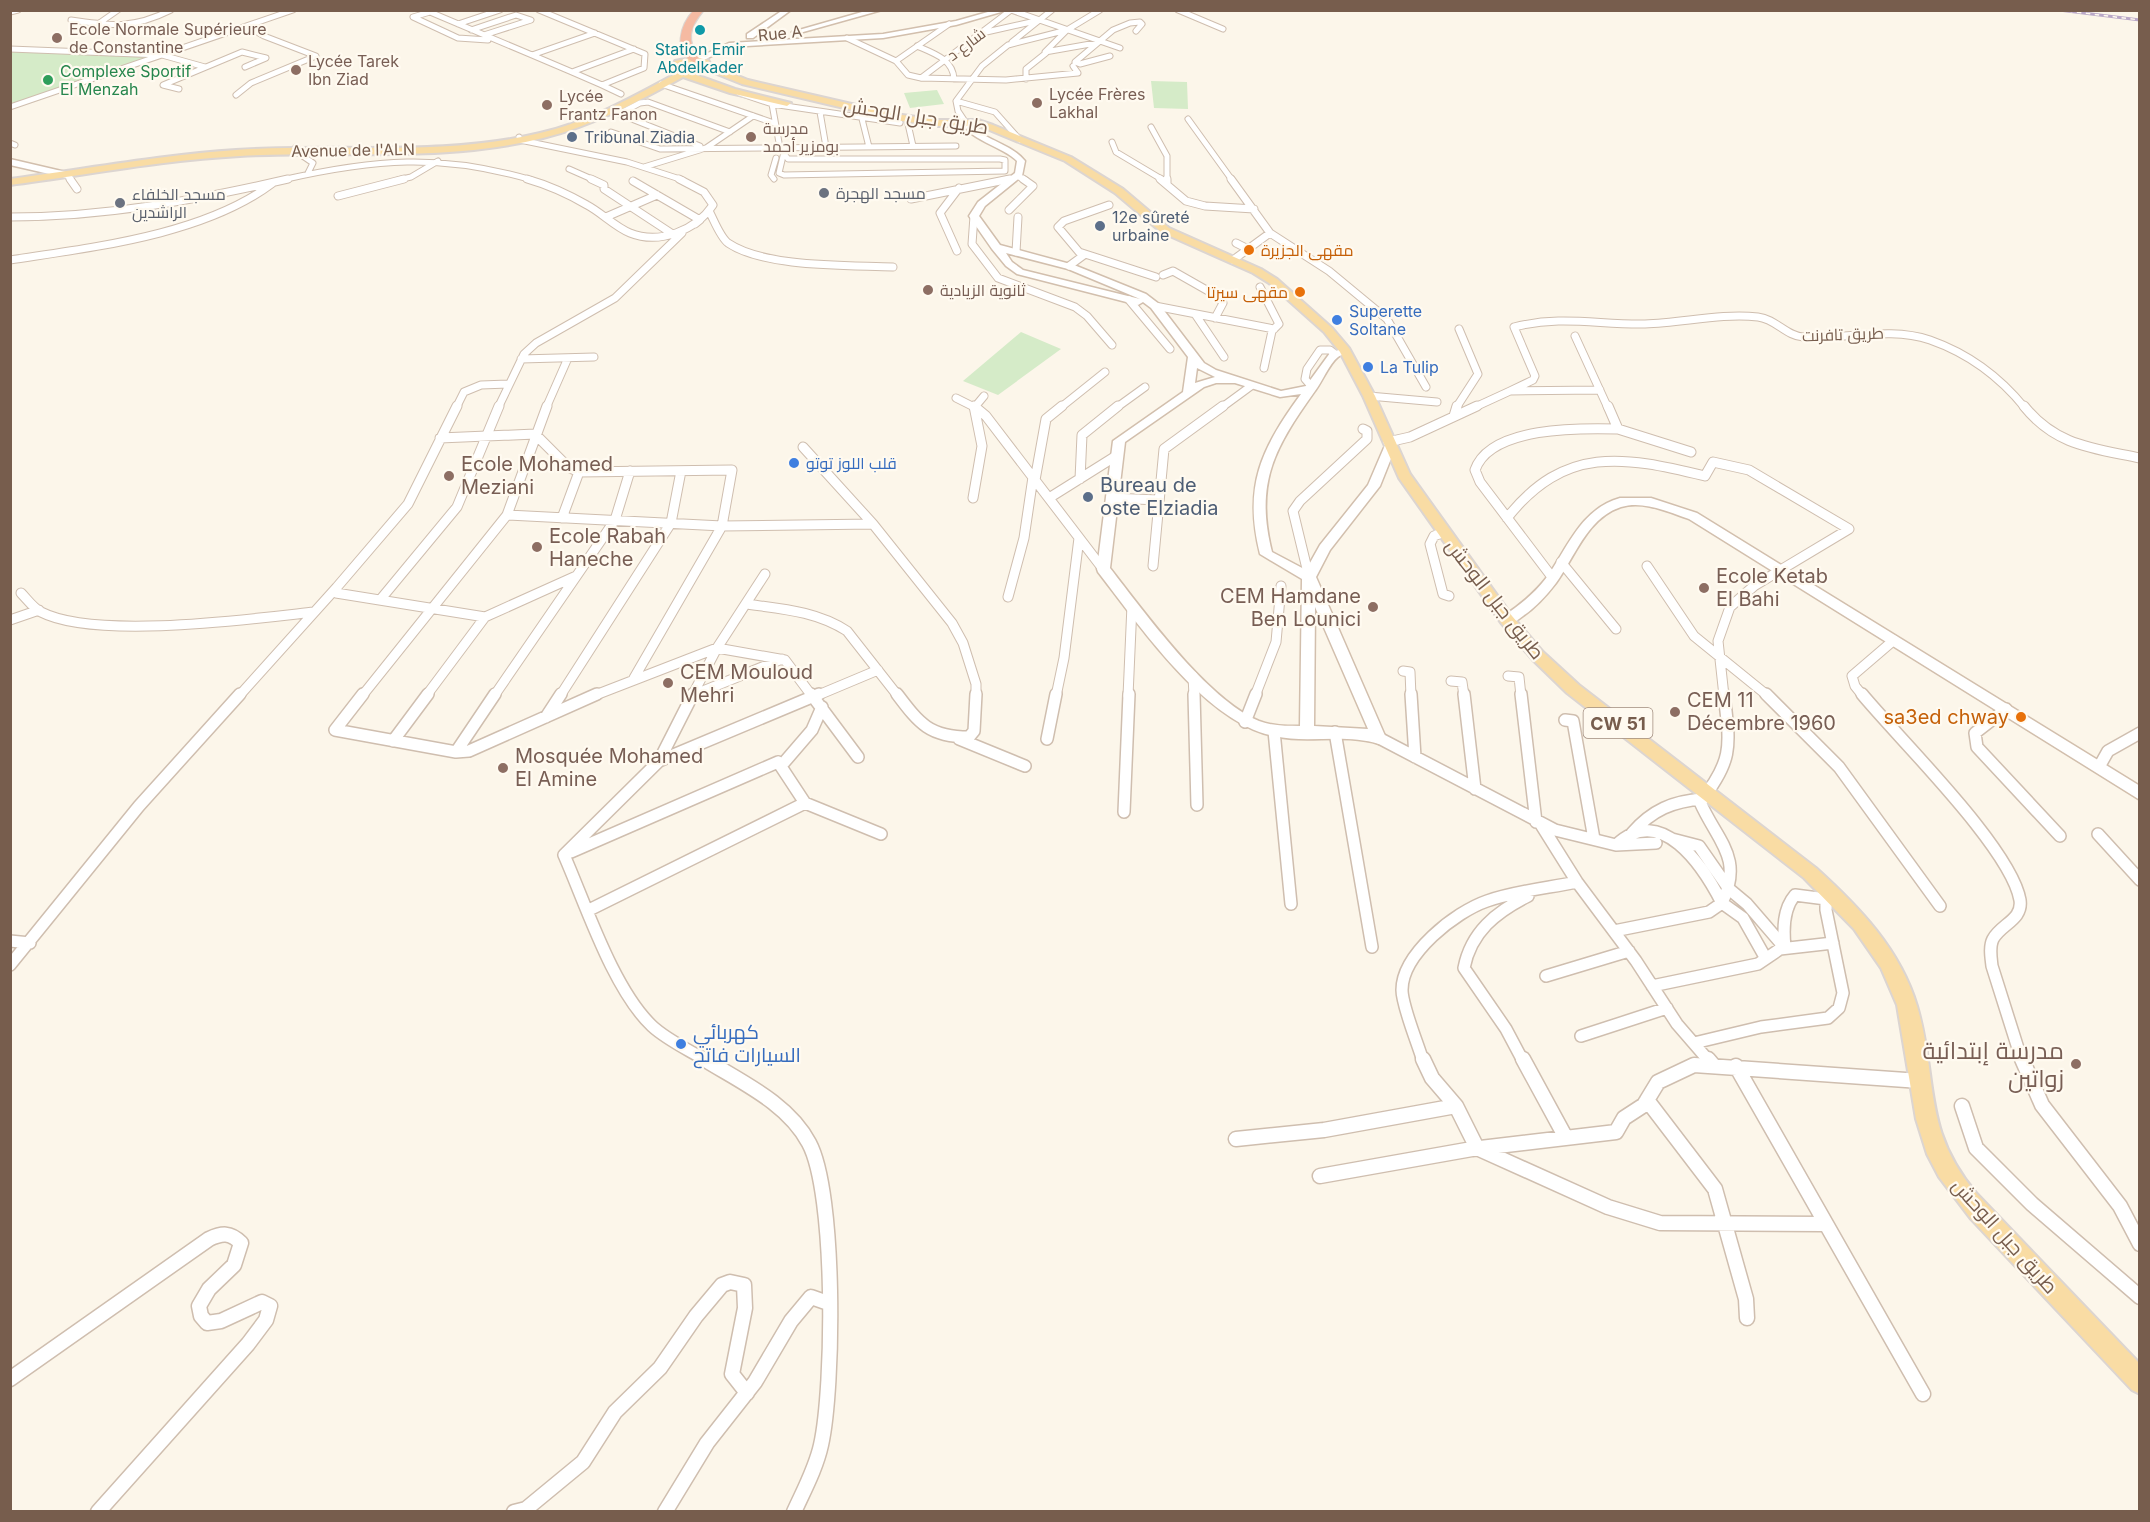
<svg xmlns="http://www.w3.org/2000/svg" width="2150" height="1522" viewBox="0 0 2150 1522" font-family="Inter,Cairo,sans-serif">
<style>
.green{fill:#d5ebc8}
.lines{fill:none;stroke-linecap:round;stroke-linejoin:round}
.street-far4-casing{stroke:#cfbeaf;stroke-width:7}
.street-far3-casing{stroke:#cfbeaf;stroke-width:9}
.street-far2-casing{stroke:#cfbeaf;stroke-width:11}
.street-far1-casing{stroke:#cfbeaf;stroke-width:14}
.street-casing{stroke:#cfbeaf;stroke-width:17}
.secondary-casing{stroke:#d2bfad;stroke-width:3}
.primary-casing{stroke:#dcd5d1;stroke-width:4}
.highway-casing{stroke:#dcd5d1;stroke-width:2}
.street-far4{stroke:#fff;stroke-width:5}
.street-far3{stroke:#fff;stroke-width:7}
.street-far2{stroke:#fff;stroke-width:9}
.street-far1{stroke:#fff;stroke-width:11}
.street{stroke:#fff;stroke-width:14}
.secondary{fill:#fff;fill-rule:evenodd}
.primary{fill:#f9dca4;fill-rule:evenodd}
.highway{fill:#f5baa2;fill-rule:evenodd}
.rail-casing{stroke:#b9a7c7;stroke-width:3}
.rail{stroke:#fffaf0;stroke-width:1.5;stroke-dasharray:4.5;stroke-linecap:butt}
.culture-dot{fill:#0f9aa8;stroke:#fffaf0;stroke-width:2}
.education-dot{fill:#8d6e63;stroke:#fffaf0;stroke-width:2}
.leisure-dot{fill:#2e9e5b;stroke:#fffaf0;stroke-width:2}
.service-dot{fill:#5c6f8a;stroke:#fffaf0;stroke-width:2}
.worship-dot{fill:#6b7280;stroke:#fffaf0;stroke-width:2}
.food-dot{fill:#e8710a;stroke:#fffaf0;stroke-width:2}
.shop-dot{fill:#3f7fe0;stroke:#fffaf0;stroke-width:2}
.labels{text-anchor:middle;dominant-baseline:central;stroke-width:4.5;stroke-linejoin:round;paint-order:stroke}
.far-education-label{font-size:16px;fill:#785e54;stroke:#fffaf0;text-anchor:start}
.far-street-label{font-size:16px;fill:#775d4d;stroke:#fffaf0}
.far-culture-label{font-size:16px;fill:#0d838f;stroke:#fffaf0}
.far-leisure-label{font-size:16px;fill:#27864d;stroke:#fffaf0;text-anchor:start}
.far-service-label{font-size:16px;fill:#4e5e75;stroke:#fffaf0;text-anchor:start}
.far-worship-label{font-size:16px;fill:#5b616d;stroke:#fffaf0;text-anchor:start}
.far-food-label{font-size:16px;fill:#c56008;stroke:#fffaf0;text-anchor:start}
.far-shop-label{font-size:16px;fill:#366cbe;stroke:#fffaf0;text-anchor:start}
.shield{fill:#fffaf0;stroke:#a08c7e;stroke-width:1.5}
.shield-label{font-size:18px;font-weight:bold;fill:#775d4d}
.street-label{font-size:20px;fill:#775d4d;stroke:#fffaf0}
.education-label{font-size:20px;fill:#785e54;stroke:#fffaf0;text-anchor:start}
.service-label{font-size:20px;fill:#4e5e75;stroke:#fffaf0;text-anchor:start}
.food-label{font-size:20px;fill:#c56008;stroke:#fffaf0;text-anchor:end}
.shop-label{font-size:20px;fill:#366cbe;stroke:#fffaf0;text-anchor:start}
.near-education-label{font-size:24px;fill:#785e54;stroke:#fffaf0;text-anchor:end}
</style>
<rect width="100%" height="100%" fill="#fcf6ea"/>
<path class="green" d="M11,51L154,56L11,104Z
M1151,81L1187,82L1188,109L1154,108Z
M937,90L944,104L910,108L904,93Z
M1021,332L1061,349L998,395L963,381Z"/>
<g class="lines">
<defs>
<path id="street-far4" d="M434,10L430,12L532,55
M539,10L645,54L644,68L602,85L621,94
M1011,10L1120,48
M1178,10L1223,29
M10,12L18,10
M430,12L413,17L458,38L488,40
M71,20C111,26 133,29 171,10
M98,24L118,10
M458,24L500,10
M471,30L516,15L531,20L484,35
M982,33L1040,20
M847,38L896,61L908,75L921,78L1006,80L1078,73L1073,66
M1012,42L1052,10
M1096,43L1045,52L1067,30L1100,10
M917,46C933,53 953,59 954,79
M10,49L162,55L205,67
M1110,56L1080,64L1075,62L1113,30L1130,23L1140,22L1142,24L1136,31
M896,61L949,24
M572,72L532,55L595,33
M921,78L1011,10
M1026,79V69L1046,53
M661,84L774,123
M602,85L572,72L634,49
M179,89L163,85L242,52L266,58L245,67
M739,93L772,104L900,123
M236,95L251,83L316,56L264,36L247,26
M956,101L995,112L1020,140
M772,104L780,148L788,159H1000L1005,160V171L784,175L779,173L783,156
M10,107L293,10
M820,112L826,147
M862,119L869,147
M1188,119L1232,180
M966,123L958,111L956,101L982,66L1008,45L1067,30
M908,124L913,146
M1151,127L1167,156V180
M611,132L660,149L956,146
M519,137L520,140L627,162L683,180
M1112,142L1116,152L1163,180
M10,143L15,145
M700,146L619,114L640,103L648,102L730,132
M296,147L294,150L313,163L308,173
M644,167L706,148L753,116
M569,169L594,180
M67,175L71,180
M1016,176L1026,180
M774,179L771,175L776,158
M282,180C374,159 440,153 532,180
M398,180L411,177L438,161
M1002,180L1014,178"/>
<path id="street-far3" d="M70,179L77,189
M527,179C548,185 568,194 587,205C602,213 615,227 630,233C660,245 696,230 713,205L704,192L679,179
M591,179L604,185V189L674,235
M1160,179L1186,201L1205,206L1254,209
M1167,179V183
M1231,179L1270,233L1329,271L1387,319L1426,387
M633,181L700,220L695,224
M338,196L404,179
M911,199L1010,179
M1109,205L1064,221L1058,227L1079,252L1156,277
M1009,210L1033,186L1023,179
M709,211C714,220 720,237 728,243C765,268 848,265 893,267
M974,216L972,244L998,278L1075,307L1087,316L1112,345
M10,217C105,217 196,200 288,179
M606,217L657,195
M1236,243L1248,249
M957,251L940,213L959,188
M1016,252L1018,217
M10,260C94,247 204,235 273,183
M1233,260L1270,233
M1069,266L1084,255
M1163,275L1173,271L1217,296L1223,303L1215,318
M1260,287L1279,324L1272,331L1264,368
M1129,300L1170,349
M1155,306L1274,329
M1195,314L1224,357
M1575,336L1608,408
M521,359L594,357
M1312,387L1305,379L1307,369L1320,350H1330L1335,354
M1510,391L1533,380L1535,376L1514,327C1561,315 1599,325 1645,324C1683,323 1720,313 1758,317C1776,319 1786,336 1803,337C1845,340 1889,326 1930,340C1967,353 2000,377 2025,408
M1369,396L1437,402
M956,398L976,408
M456,408L464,392L481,385L508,384
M498,408L524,354L536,343L615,298L682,233
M546,408L568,358
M974,408L984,396
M1060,408L1105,372
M1116,408L1145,387
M1221,408L1251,386
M1456,408L1478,374L1459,329
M1473,408L1510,391L1600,390"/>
<path id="street-far2" d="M457,406L408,504L337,587L336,593L485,617
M974,406L986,416L1103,569
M2024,406C2056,446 2093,448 2140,458
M1454,416L1457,406
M1618,429L1691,452
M440,438L535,434L568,467L579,472L562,518
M1388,442L1410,437L1477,406
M803,447L873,524L952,623L963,643L976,684V696
M579,472L732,470L722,526L634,678
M1080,479L1082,435L1118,406
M1035,480L1046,419L1062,406
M973,498L982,446L974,406
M1049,498L1116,456
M1111,498L1159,500
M507,515L722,526L873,524
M1507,518C1565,445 1623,456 1705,476L1713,462L1749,470L1849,529L1754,586L1730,607L1718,641L1724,696
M1444,532L1434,536L1430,544L1443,594L1449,596
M1561,562L1616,629
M1153,566L1164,449L1223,406
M1647,566L1694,636L1768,696
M1309,577L1293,511L1300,501L1367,439V431L1363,429
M1552,577L1480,482L1475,470C1490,426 1581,428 1618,429L1608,406
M21,593C27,599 33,608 41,612C95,640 251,619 314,612
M1008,597L1024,538L1033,477
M380,600L457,507L499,406
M746,604C782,609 816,611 847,631L898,696
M10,620L39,610
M1403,671L1410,672L1411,696
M1193,676L1194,696
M1508,676L1519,677L1521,696
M1451,681L1462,682L1464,696
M693,695L782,659
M239,696L337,587
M362,696L507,515L547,406
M426,696L485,617L576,576
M494,696L615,520L630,471
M560,696L671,523L681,471
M593,696L717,648L785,660L812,696
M692,696L717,648L765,574
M816,696L878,670
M1056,696L1064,658L1079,538
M1128,696L1132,605
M1255,696L1276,642L1281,586
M1863,696L1855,686L1852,676L1894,640"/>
<path id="street-far1" d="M363,694L335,730L456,752L469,751L597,694
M693,694L659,761L564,855C586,905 613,989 652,1026C667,1040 689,1050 707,1061
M811,694L858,757
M897,694C919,723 929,737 969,737L974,731L976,694
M1194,694L1197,805
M1411,694L1415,757
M1464,694L1475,789
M1521,694L1536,822
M1766,694L1839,767L1940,906
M1862,694C1899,739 2011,848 2020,900C2023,920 2001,924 1993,939C1989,947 1991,957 1992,966L2022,1061
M2006,709L1975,733L1977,747L2060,836
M546,717L561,694
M1565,720L1573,721L1594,839
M1245,722L1256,694
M1274,731L1291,904
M1335,732L1372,947
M1379,738L1555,830L1616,845L1656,843
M959,739L1025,766
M1047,739L1056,694
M393,741L428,694
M456,752L495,694
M659,761L819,694
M781,766L812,730L822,707
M2099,767L2108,751L2140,733
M805,803L881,834
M1124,812L1129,694
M1540,823L1577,882L1636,961L1677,1024L1709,1061
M1632,833C1652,810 1673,801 1703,799
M2098,834L2140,880
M1672,839L1699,846L1729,889L1747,904L1785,948
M1616,845C1661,802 1703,866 1722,903
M571,852L778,762L805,803L589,910
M1722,903C1744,857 1717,841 1700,802C1734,760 1730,745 1724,694
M1614,931L1709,912L1722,903L1743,918L1765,957
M10,941L30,943
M1785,947C1783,929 1783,909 1795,895L1826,899
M10,965L139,806L240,694
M1546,976L1629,951
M1652,986L1758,964L1780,949L1833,943
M1581,1036L1667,1008
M1694,1043L1761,1027L1828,1018L1839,1008L1843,993L1826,910V888
M1423,1061C1418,1044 1402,1006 1402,990C1402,954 1455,912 1487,901C1515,891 1548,888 1577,882
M1523,1061L1506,1029L1464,968C1471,932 1496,912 1528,896"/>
<path id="street" d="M704,1059C741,1082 788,1103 809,1143C836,1193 834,1387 821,1445C816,1468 804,1490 794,1512
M1423,1059L1432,1078L1456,1106L1477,1148L1608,1207L1660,1223L1824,1224
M1523,1059L1566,1138
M1708,1059L1714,1066
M2022,1059L2042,1105L2120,1206L2140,1244
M1736,1066L1923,1394
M1647,1100L1715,1189L1746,1299L1747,1318
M1962,1106L1976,1148L2032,1204L2140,1297
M1236,1139L1324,1130L1456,1106
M1320,1176L1472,1149L1616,1132L1624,1118L1644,1105L1658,1082L1694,1065L1920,1081
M10,1379L209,1239C222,1233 230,1232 241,1243L234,1265L209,1289L199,1306L201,1316L207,1323L221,1321L262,1302L270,1306L266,1320L248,1344L98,1512
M514,1512L526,1509L583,1462L615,1412L660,1368L696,1316L722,1285L730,1282L744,1285L745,1308L732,1374L747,1393
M665,1512L707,1443L755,1382L791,1321L811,1297L828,1303"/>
<path id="secondary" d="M783,10H791L753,38H747V34Z
M869,10H882L796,34L792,32Z
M995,10H1008L956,25L883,38L730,47L700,62L693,60L729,43L883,34L956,21Z
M963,121H969C982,141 1010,142 1025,161L1022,176L985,206L979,216L1000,245L1074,265L1146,294L1159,304L1204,363L1216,370L1281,391L1306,386L1330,353L1345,348L1350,351C1347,354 1342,354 1338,357C1329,364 1322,382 1315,391C1276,446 1254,481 1272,552L1306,570L1320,545L1368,485L1386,443L1390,442L1396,446L1380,486L1330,550L1316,577L1386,738L1384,742L1379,744C1343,733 1308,744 1274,736C1206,723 1139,625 1098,572L1097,569L1113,441L1183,392L1188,357L1151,308L1143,302L1138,305L1017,274L1006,266L992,249L969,216L978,202L1015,173L1017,161C1004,147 964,138 963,121ZM1006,253L1068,269L1140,299L1023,270L1012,262ZM1197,368L1215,377L1195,383ZM1216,383H1235L1280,397L1301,394C1261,449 1243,486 1260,554L1302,579L1300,726C1286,726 1272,726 1259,721C1207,699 1145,613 1110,568L1125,442L1204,387ZM1315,607L1368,729L1314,726Z
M10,159L70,173L71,175L67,178L10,165Z
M1620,498H1651L1697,513L2140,786V800L1689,519C1668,512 1643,500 1621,507C1587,518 1575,557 1556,583C1546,596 1536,607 1523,616C1516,621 1511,626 1502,623L1500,620L1502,617C1520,605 1534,594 1547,577C1568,547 1581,509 1620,498Z"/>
<path id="primary" d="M695,57L708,60L711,65L748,80L895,114L938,120H978L993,125L1071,157L1123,189L1169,228L1261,269L1277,279L1332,328L1349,348L1375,396L1410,474L1512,616L1543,652L1579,685L1816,868C1859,907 1900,949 1917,1006C1939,1080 1921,1128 1977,1194L2140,1364V1394L2132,1390L1971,1219L1939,1177L1927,1154L1916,1119L1897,1005L1881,968L1854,929L1804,878L1567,693L1533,660L1502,624L1399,478L1363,396L1340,352L1324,332L1269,283L1253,273L1161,232L1115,193L1065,161L987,129L977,126H938L895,120L742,84L707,70L696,75L735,89L791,103L787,106L730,93L683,77C639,101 593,126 543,138C444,163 340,150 240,156C163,160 87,175 10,185V179C86,169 160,155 236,150C337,143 441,157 540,133C588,122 633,97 677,73L669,70L675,61ZM695,63L702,66L690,71L678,69L681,65Z"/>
<path id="highway" d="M694,10H704C689,28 686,40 700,60L695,63C672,52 680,25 694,10Z"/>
</defs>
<use href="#street-far4" class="street-far4-casing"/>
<use href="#street-far3" class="street-far3-casing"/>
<use href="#street-far2" class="street-far2-casing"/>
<use href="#street-far1" class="street-far1-casing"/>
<use href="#street" class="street-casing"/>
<use href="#secondary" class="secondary-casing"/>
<use href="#primary" class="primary-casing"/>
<use href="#highway" class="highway-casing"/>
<use href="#street-far4" class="street-far4"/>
<use href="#street-far3" class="street-far3"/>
<use href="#street-far2" class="street-far2"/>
<use href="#street-far1" class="street-far1"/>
<use href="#street" class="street"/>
<use href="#secondary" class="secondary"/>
<use href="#primary" class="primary"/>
<use href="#highway" class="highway"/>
<defs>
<path id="rail" d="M2059,10L2140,20"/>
</defs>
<use href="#rail" class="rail-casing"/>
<use href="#rail" class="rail"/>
</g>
<circle class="culture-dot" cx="700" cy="30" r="6"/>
<g class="education-dot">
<circle cx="57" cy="38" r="6"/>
<circle cx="296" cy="70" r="6"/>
<circle cx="1037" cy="103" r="6"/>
<circle cx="547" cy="105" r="6"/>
<circle cx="751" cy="137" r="6"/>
<circle cx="928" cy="290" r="6"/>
<circle cx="449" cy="476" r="6"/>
<circle cx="537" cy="547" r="6"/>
<circle cx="1704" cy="588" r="6"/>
<circle cx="1373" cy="607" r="6"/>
<circle cx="668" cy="683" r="6"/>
<circle cx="1675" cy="712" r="6"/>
<circle cx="503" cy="768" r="6"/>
<circle cx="2076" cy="1064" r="6"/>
</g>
<circle class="leisure-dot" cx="48" cy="80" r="6"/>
<g class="service-dot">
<circle cx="572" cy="137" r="6"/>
<circle cx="1100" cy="226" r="6"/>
<circle cx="1088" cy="497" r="6"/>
</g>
<g class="worship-dot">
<circle cx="824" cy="193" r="6"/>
<circle cx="120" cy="203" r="6"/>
</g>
<g class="food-dot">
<circle cx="1249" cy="250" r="6"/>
<circle cx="1300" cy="292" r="6"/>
<circle cx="2021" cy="717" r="6"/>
</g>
<g class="shop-dot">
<circle cx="1337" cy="320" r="6"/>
<circle cx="1368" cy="367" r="6"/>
<circle cx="794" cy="463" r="6"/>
<circle cx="681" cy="1044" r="6"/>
</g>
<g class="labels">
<g class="far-education-label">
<text x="69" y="29">Ecole Normale Supérieure<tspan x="69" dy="18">de Constantine</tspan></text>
<text x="308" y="61">Lycée Tarek<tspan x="308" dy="18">Ibn Ziad</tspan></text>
<text x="1049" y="94">Lycée Frères<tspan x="1049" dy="18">Lakhal</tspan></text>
<text x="559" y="96">Lycée<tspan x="559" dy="18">Frantz Fanon</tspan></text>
<text x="763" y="128">مدرسة<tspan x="763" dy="18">بومزير أحمد</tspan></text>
<text x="940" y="290">ثانوية الزيادية</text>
</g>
<g class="far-street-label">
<text transform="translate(780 33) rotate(-6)">Rue A</text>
<text transform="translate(966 44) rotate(-37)">شارع د</text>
<text transform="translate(353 150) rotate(-1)">Avenue de l'ALN</text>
<text transform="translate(1843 334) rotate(-2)">طريق تافرنت</text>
</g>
<g class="far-culture-label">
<text x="700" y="49">Station Emir<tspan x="700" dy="18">Abdelkader</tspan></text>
</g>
<g class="far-leisure-label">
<text x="60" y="71">Complexe Sportif<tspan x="60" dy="18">El Menzah</tspan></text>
</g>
<g class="far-service-label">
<text x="584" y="137">Tribunal Ziadia</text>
<text x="1112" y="217">12e sûreté<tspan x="1112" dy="18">urbaine</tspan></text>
</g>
<g class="far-worship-label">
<text x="836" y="193">مسجد الهجرة</text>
<text x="132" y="194">مسجد الخلفاء<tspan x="132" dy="18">الراشدين</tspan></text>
</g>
<g class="far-food-label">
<text x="1261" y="250">مقهى الجزيرة</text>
<text x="1288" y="292" text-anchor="end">مقهى سيرتا</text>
</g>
<g class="far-shop-label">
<text x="1349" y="311">Superette<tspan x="1349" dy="18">Soltane</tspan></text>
<text x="1380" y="367">La Tulip</text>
<text x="806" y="463">قلب اللوز توتو</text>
</g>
<rect class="shield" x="1583.5" y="708" width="69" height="30" rx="4.5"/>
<g class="shield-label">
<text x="1618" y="723">CW 51</text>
</g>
<g class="street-label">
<text transform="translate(916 116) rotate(9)">طريق جبل الوحش</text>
<text transform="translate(1495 599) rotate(52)">طريق جبل الوحش</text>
<text transform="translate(2005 1236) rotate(48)">طريق جبل الوحش</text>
</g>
<g class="education-label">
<text x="461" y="464">Ecole Mohamed<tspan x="461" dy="23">Meziani</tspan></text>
<text x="549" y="536">Ecole Rabah<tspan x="549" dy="23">Haneche</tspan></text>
<text x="1716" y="576">Ecole Ketab<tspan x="1716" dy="23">El Bahi</tspan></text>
<text x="1361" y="596" text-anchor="end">CEM Hamdane<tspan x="1361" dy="23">Ben Lounici</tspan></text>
<text x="680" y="672">CEM Mouloud<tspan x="680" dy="23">Mehri</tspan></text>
<text x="1687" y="700">CEM 11<tspan x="1687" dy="23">Décembre 1960</tspan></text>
<text x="515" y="756">Mosquée Mohamed<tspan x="515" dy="23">El Amine</tspan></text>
</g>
<g class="service-label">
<text x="1100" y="485">Bureau de<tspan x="1100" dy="23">oste Elziadia</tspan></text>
</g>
<g class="food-label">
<text x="2009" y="717">sa3ed chway</text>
</g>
<g class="shop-label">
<text x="693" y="1032">كهربائي<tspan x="693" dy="23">السيارات فاتح</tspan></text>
</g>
<g class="near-education-label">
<text x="2064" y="1050">مدرسة إبتدائية<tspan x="2064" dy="28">زواتين</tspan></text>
</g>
</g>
<rect width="2150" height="1522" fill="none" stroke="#775d4d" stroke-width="24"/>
</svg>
